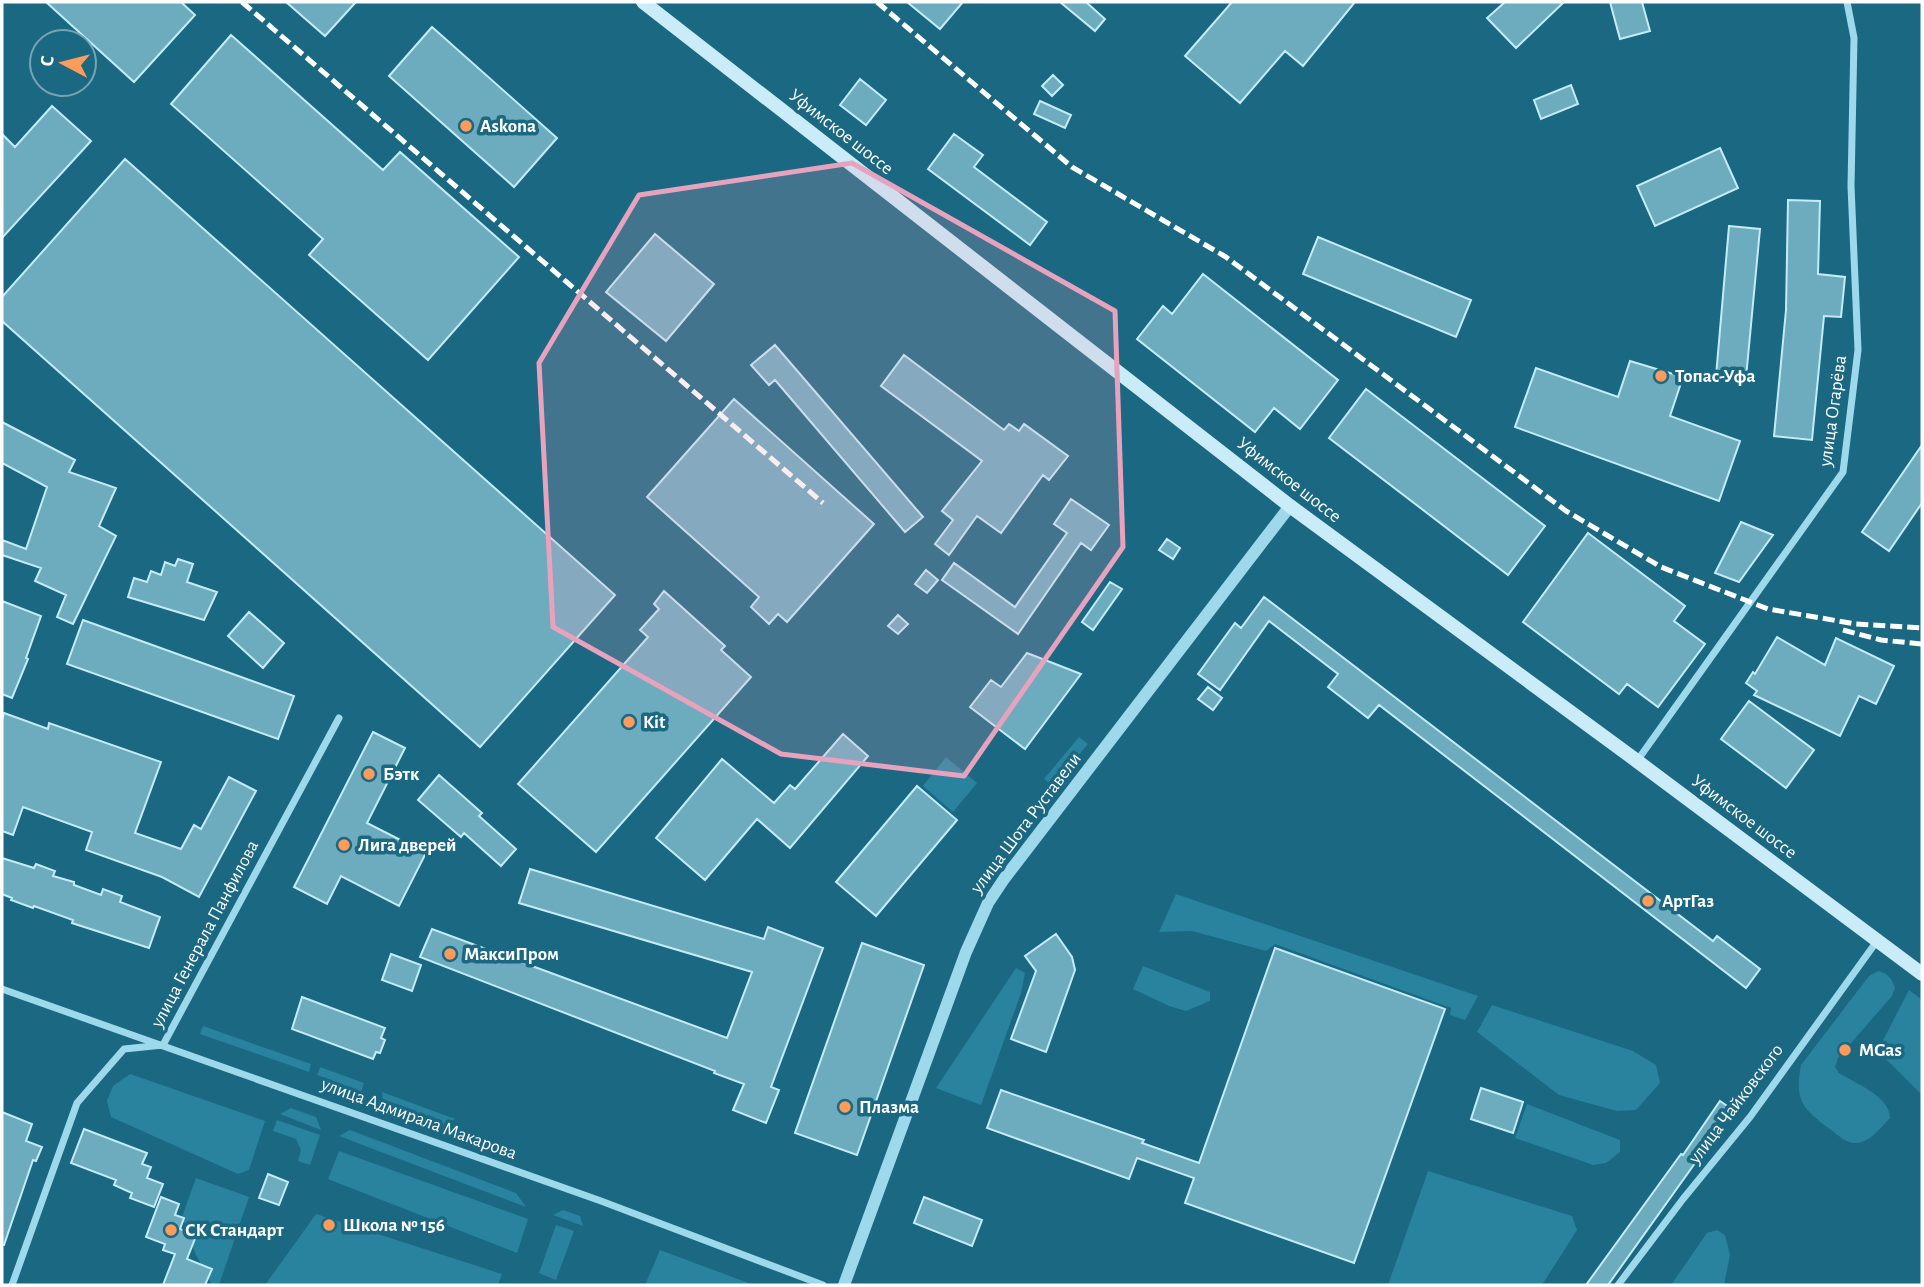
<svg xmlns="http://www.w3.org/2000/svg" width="1924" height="1287" viewBox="0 0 1924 1287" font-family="'Alegreya Sans',sans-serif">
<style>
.green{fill:#29839f}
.building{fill:#6dabbe;stroke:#c3ecf8;stroke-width:2}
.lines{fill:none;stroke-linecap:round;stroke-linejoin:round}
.minor{stroke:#9ed9eb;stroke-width:7}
.tertiary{stroke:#9ed9eb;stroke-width:12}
.secondary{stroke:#caecf8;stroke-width:14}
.rail{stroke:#fff;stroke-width:5;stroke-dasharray:12 5;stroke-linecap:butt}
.marked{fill:#e7a3bd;fill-opacity:0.2;stroke:#e7a3bd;stroke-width:5;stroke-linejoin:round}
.poi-dot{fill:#fd9b5a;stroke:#1a6882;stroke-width:2.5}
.labels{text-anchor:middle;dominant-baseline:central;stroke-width:7;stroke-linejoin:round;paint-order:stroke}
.poi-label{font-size:19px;font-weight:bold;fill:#fff;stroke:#1a6882;text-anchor:start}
.street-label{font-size:19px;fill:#fff;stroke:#1a6882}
</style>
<rect width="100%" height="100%" fill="#1a6882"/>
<path class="green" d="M1079,737L1088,744L1053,786L1044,779Z
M946,757L977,783L953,812L923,786Z
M1176,894L1478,996L1465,1020L1450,1015L1451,1008L1275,944L1266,951L1192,931L1159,932Z
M1143,966L1210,992V1001L1186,1011L1169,1006L1133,989Z
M1016,968L1025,973L1021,993L981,1105L936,1088Z
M1878,971C1888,973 1892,979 1895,988L1892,996L1838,1058L1835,1067L1839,1073C1856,1084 1890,1096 1890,1118C1880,1128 1870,1143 1855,1143C1846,1143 1838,1135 1831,1130C1803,1109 1794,1101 1801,1065L1869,976Z
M1909,990L1922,1000V1095L1884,1057L1879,1048Z
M1492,1005L1633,1051L1656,1065L1660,1083L1636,1110L1617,1111L1559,1095L1477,1032Z
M203,1026L311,1064L309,1072L200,1034Z
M320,1067L364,1083L359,1098L329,1087L331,1080L317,1075Z
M130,1074L265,1121L249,1170L238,1174L111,1117L107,1101L113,1086Z
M382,1092L455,1119L443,1127L383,1104Z
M1527,1104L1620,1140V1152L1606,1163L1593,1165L1515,1138Z
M291,1108L316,1117L321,1130L280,1114Z
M277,1120L320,1135L310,1165L298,1161L301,1150L296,1139L273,1131Z
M350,1130L516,1193L526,1207L339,1136Z
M339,1151L528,1219L517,1253L328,1179Z
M1428,1171L1572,1216L1577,1230L1542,1285H1388Z
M196,1178L249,1197L219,1285H212L195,1253L182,1217Z
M563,1210L580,1216L583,1226L553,1215Z
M316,1214L502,1274L498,1285H265Z
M556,1225L574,1231L556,1280L539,1273Z
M1717,1230L1725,1235L1730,1255L1724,1285H1671L1707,1233Z
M660,1250L754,1285H645Z"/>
<path class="building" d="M46,2H181L195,15L134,82Z
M286,2H356L325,36Z
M907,2H963L940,29Z
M1060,2H1086L1105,19L1095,31Z
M1232,2H1355L1303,66L1285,51L1240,103L1185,56Z
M1505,2H1564L1516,48L1487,18Z
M1610,2H1642L1650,31L1620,39Z
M432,27L557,138L514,187L389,76Z
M231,35L383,170L400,152L519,257L428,360L309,255L323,239L171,104Z
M1053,75L1063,85L1052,96L1042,86Z
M860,79L886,100L866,125L840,105Z
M1571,85L1578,104L1541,119L1534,100Z
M1040,101L1071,115L1065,128L1034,114Z
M52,106L91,141L2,238V134L15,147Z
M954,134L983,155L974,167L1047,222L1030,245L928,169Z
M1720,148L1738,188L1655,226L1637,186Z
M125,159L615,595L480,747L2,321V297Z
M1788,200L1820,201L1818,274L1845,277L1841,317L1824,316L1812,440L1774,436L1786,310Z
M1729,226L1760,229L1746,378L1716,376Z
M655,234L714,284L666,341L606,292Z
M1318,237L1471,300L1456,337L1303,274Z
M1203,274L1338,380L1300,429L1274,408L1255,432L1137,339L1163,306L1172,314Z
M775,345L923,517L905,532L775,380L769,385L751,365Z
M904,355L1004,430L1009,424L1019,431L1024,424L1068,456L1049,480L1043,475L1001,533L977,516L949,555L935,544L953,520L942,511L982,461L881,386Z
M1630,361L1683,377L1670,416L1740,441L1719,501L1515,427L1536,368L1618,397Z
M1366,389L1545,526L1508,575L1329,438Z
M734,399L874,524L787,622L778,614L769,624L751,607L759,597L647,497Z
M2,422L75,460L69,472L116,488L99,526L116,536L73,624L57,617L66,595L35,581L41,568L2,555V540L26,549L47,487L2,463Z
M1922,445V503L1889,551L1862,532Z
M1071,499L1109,525L1091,550L1081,543L1018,634L942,580L954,563L1015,607L1067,533L1054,524Z
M1741,522L1773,535L1739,582L1715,573Z
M1588,533L1685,606L1674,621L1705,644L1658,707L1627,684L1619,694L1523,622Z
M1167,539L1180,548L1173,559L1159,550Z
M178,559L193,564L187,582L217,592L204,620L128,597L134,578L147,582L151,571L161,575L165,562L175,566Z
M926,570L938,580L927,593L915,584Z
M1110,582L1122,589L1093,630L1082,622Z
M664,591L725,646L721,650L751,677L596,852L518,784L648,637L640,630L659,609L654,604Z
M1264,597L1713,941L1717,936L1760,969L1746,988L1379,705L1368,718L1328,687L1338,674L1269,621L1220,690L1198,674L1235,623L1241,628Z
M2,601L41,616L26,658L28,659L12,698L2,694Z
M249,612L284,643L263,668L228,636Z
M898,615L908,624L898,634L888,626Z
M83,620L294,696L278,739L67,664Z
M1777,637L1825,665L1836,638L1894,666L1876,704L1859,696L1840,736L1754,695L1757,691L1746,683L1753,672L1755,674Z
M1027,653L1081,674L1025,749L970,707L991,680L1001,687Z
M1208,687L1222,698L1213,710L1198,699Z
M1749,701L1814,750L1786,788L1721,739Z
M4,713L48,729L49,723L161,762L135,833L181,849L194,825L201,829L229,777L256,791L199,897L162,877L86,850L92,832L23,807L13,835L2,831V720Z
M373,732L405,748L367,823L426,853L399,906L341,876L327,904L294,887Z
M843,734L868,756L790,848L757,819L705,880L656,838L722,759L774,803L790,785L795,789Z
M439,775L482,813L479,816L516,849L501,866L464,833L461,837L418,800Z
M917,786L957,820L876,916L836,882Z
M2,858L34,868L36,864L55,871L53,876L74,882V885L101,895L103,889L122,896L120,902L160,917L149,948L72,923L73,920L34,906L33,908L11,900L12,898L2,894Z
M530,869L764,939L768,927L823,948L771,1087L779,1090L766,1123L733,1110L744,1084L714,1073L715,1071L420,957L432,929L727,1038L752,972L519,903Z
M1056,934L1072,957L1075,970L1046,1052L1011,1039L1036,971L1025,956Z
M862,943L924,965L857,1155L795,1133Z
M1275,948L1445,1009L1354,1263L1185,1203L1194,1178L1137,1158L1129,1179L987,1128L1001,1090L1144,1140L1142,1143L1199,1163Z
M391,954L421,965L412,991L382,980Z
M302,997L385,1028L381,1038L385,1040L380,1053L376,1052L373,1059L292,1029Z
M1481,1088L1523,1102L1513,1133L1471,1119Z
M1720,1101L1733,1110L1608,1285H1586L1681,1154L1683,1155Z
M2,1112L32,1124L26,1141L42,1147L36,1161L33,1160L4,1245H2Z
M84,1129L147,1153L142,1164L151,1167L147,1178L163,1184L154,1207L130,1198L132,1193L114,1185L116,1180L71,1163Z
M268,1174L288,1182L279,1205L259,1198Z
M161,1197L179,1204L175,1215L184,1218L180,1229L196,1236L187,1259L212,1269L205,1285H163L175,1254L163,1250L165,1244L146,1237Z
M924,1197L982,1220L972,1246L914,1223Z"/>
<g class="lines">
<path class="minor" d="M1637,761L1843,472L1858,350L1851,186L1854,38L1847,2
M2,989L601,1201L823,1285
M12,1285L77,1103L124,1049L163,1045L339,718
M1618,1285L1683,1199L1750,1117L1877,941"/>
<path class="tertiary" d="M844,1285L966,952L988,903L1004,879L1290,506"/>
<path class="secondary" d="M643,2L1290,506L1637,761L1922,974"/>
<path class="rail" d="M242,2L823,503
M877,2L1072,167L1226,257L1566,511L1661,567L1768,609L1856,624L1922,628
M1843,630L1881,640L1922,644"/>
</g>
<path class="marked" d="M852,163L1115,311L1123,547L964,776L781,754L553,627L539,363L639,195Z"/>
<g class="poi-dot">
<circle cx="466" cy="126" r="7"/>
<circle cx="1661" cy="376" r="7"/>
<circle cx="629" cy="722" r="7"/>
<circle cx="369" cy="774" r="7"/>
<circle cx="344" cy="845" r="7"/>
<circle cx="1648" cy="901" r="7"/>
<circle cx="450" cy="954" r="7"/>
<circle cx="1845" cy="1050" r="7"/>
<circle cx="845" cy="1107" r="7"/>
<circle cx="329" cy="1225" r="7"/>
<circle cx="171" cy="1230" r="7"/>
</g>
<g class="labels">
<g class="poi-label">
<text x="480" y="126">Askona</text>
<text x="1675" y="376">Топас-Уфа</text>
<text x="643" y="722">Kit</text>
<text x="383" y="774">Бэтк</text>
<text x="358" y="845">Лига дверей</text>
<text x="1662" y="901">АртГаз</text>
<text x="464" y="954">МаксиПром</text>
<text x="1859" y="1050">MGas</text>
<text x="859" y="1107">Плазма</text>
<text x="343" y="1225">Школа № 156</text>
<text x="185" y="1230">СК Стандарт</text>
</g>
<g class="street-label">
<text transform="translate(841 132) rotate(38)">Уфимское шоссе</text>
<text transform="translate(1833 411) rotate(-82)">улица Огарёва</text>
<text transform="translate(1289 480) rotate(38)">Уфимское шоссе</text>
<text transform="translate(1744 817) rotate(37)">Уфимское шоссе</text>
<text transform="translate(1026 823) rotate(-53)">улица Шота Руставели</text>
<text transform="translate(205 934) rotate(-62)">улица Генерала Панфилова</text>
<text transform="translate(1736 1104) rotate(-53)">улица Чайковского</text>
<text transform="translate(419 1119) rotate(20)">улица Адмирала Макарова</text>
</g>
</g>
<rect width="1924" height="1287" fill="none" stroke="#ffffff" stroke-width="7"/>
<g transform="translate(63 63) rotate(277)"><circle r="33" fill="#1a6882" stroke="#76a4b4" stroke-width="2"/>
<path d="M0-5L12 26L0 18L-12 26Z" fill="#fd9b5a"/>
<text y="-10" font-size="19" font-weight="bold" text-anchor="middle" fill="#ffffff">С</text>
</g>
</svg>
